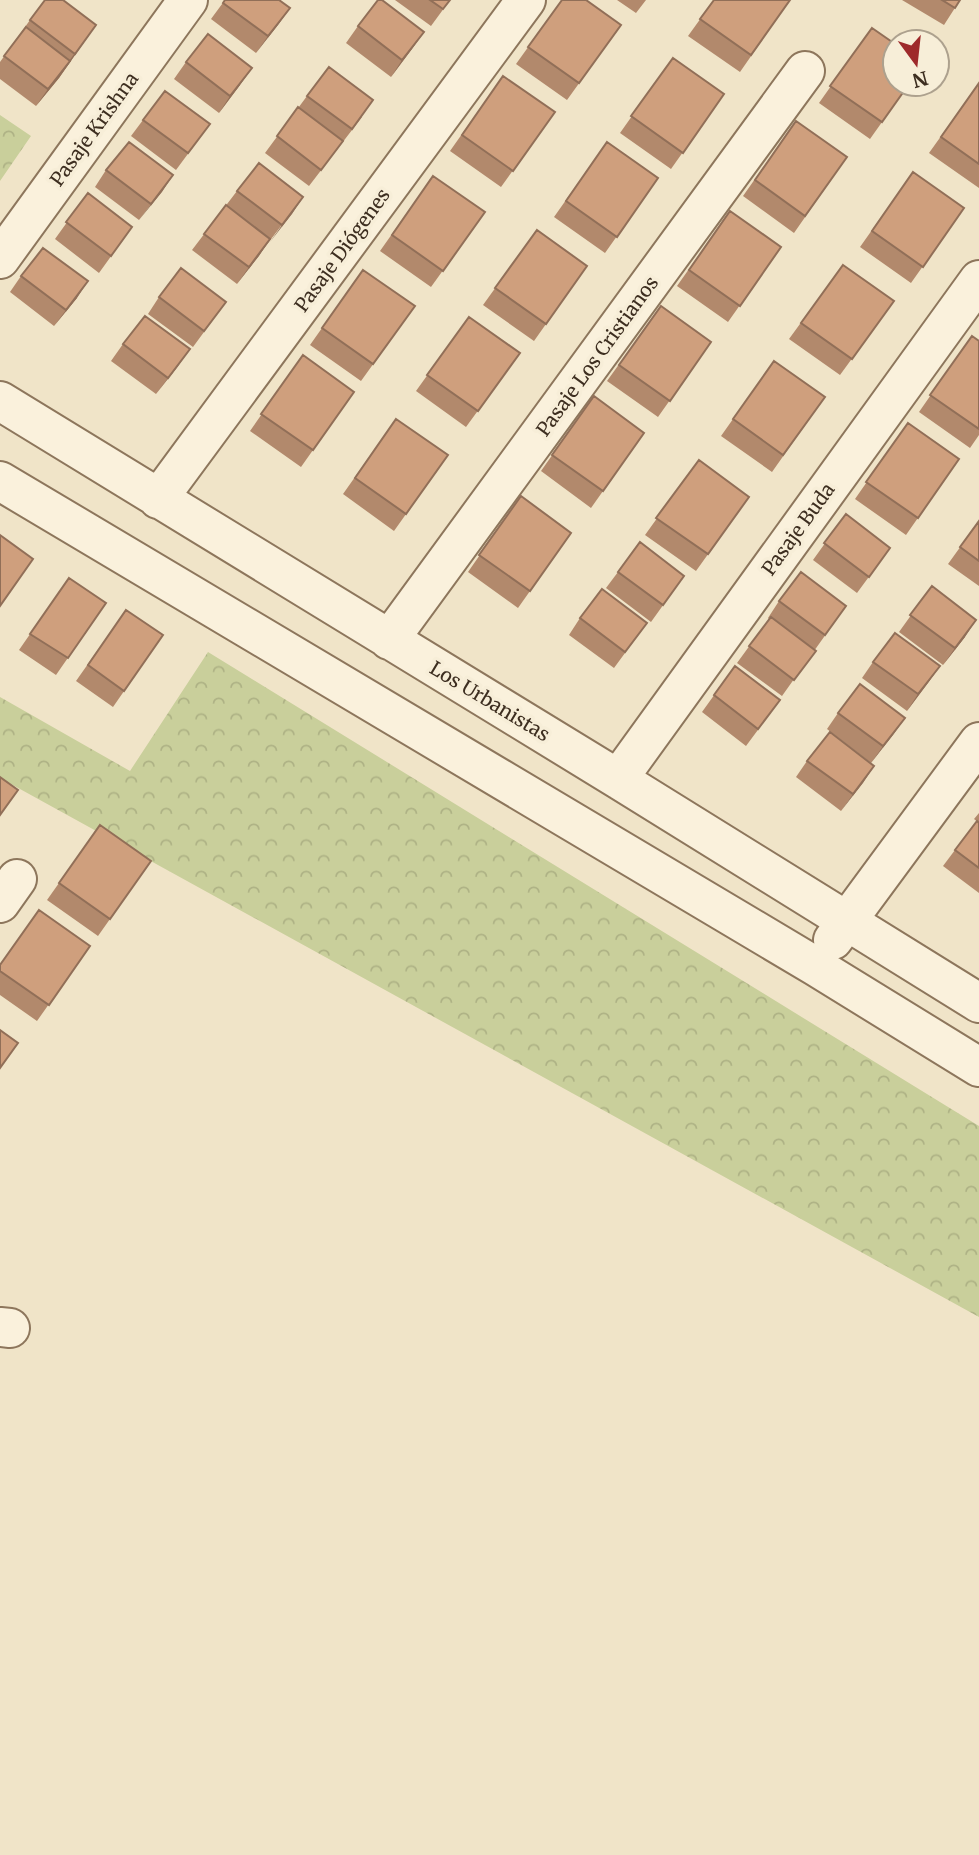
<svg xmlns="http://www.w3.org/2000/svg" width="979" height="1855" viewBox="0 0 979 1855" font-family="Merriweather,serif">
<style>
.park{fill:url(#park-crowns)}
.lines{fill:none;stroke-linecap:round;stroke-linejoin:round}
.street-casing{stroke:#8d765c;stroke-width:42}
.street{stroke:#faf1dc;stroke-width:38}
.wall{fill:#b2896c}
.shaded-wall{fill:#916f58}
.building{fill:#cf9f7d;stroke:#916f58;stroke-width:2}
.labels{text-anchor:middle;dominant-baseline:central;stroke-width:7;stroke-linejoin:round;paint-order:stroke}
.street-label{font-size:19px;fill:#3d2e20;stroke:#f7eed8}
</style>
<defs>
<pattern id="park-crowns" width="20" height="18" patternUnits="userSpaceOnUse" patternTransform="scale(1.75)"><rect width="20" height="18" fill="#c9cf9b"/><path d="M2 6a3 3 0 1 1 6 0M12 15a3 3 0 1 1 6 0" fill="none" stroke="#aeb285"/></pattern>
</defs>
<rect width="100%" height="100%" fill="#f0e4c8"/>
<path class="park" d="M0,115L31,136L0,181Z
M208,652L979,1126V1317L0,778V697L130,771Z"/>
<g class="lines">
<defs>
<path id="street" d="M0,259L188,0
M0,401L618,779L979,1003
M0,481L815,966L979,1067
M158,499L526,0
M389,640L805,71
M618,779L979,280
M0,903L17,879
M833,940L979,742
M0,1327L10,1328"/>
</defs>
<use href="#street" class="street-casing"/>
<use href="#street" class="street"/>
</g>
<path class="wall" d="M225,0L290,8L256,53L211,19Z
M395,0H450L431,26Z
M562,0L621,25L567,100L516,64Z
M617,0H646L636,13Z
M714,0H790L740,72L688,36Z
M902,0H960L944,25Z
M30,20L96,25L59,78L36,106L0,79V62Z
M358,26L424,32L391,77L346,43Z
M872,28L909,84L870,139L819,103Z
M673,58L724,94L671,169L620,133Z
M186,62L240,85L219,113L174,79Z
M503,76L555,112L501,187L450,151Z
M979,83V188L929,153Z
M307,96L362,117L309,186L265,153Z
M143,120L210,124L176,170L131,136Z
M796,121L847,157L794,233L743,196Z
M607,142L658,178L605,253L554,217Z
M106,170L173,175L139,220L95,187Z
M913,172L964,208L911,283L860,247Z
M433,176L485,212L431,287L380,251Z
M237,191L303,197L237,284L192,250Z
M88,193L132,227L99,273L55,239Z
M730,211L781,247L728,322L677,286Z
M537,230L587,266L534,341L483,305Z
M843,265L894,301L840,375L789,339Z
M363,270L415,306L361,381L310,345Z
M21,276L77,298L54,326L10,292Z
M159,297L226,302L193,347L148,314Z
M661,306L711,342L658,417L607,381Z
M469,317L520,353L466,427L416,391Z
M972,336L979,341V435L970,448L919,412Z
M123,344L178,366L156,394L111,361Z
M303,355L354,392L301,467L250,431Z
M774,361L825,397L772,472L721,436Z
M594,396L644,433L591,508L541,471Z
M396,419L448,455L394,531L343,494Z
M908,423L959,459L906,535L855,499Z
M699,460L749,497L696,571L645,535Z
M521,496L571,533L518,608L468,572Z
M846,514L890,548L857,593L813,560Z
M979,521V586L948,564Z
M618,572L684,576L651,622L606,588Z
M69,578L106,603L56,675L19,650Z
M932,586L965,637L943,665L899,632Z
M779,601L846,606L782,696L737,663L769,619L768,618Z
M126,610L163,635L113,707L76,681Z
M580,618L647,623L614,668L569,635Z
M873,662L940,666L907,711L862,678Z
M735,666L780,700L746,746L702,712Z
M838,713L905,718L871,763L827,729Z
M807,761L874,766L841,811L796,777Z
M979,813V823L974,819Z
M979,823V893L943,866L955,850Z
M100,825L151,861L98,936L47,900Z
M90,946L37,1021L0,995V965Z"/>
<path class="shaded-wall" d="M290,8L278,25L256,53L268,36Z
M96,25L59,78L36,106L48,89Z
M424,32L412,49L391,77L402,60Z
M252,68L240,85L219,113L230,96Z
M173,175L162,192L139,220L151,204Z
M303,197L292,214L270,242L282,225Z
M270,239L259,256L237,284L249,267Z
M88,281L77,298L54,326L66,310Z
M190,349L178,366L156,394L168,378Z
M976,620L965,637L943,665L955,648Z
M940,666L928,683L907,711L918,694Z
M905,718L893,735L871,763L883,746Z
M874,766L863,783L841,811L853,794Z"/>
<path class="building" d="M45,0H63L96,25L75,54L30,20Z
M225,0H279L290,8L268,36L223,3Z
M378,0H382L424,32L402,60L358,26Z
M430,0H450L443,9Z
M562,0H586L621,25L579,83L528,47Z
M714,0H790L751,55L700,19Z
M942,0H960L955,8Z
M26,27L70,61L48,89L4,56Z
M872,28L895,44V84H909L882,122L830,86Z
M208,34L252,68L230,96L186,62Z
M673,58L724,94L683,153L631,116Z
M329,67L373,100L352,129L307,96Z
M503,76L555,112L513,171L462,135Z
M979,83V164L941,137Z
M165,91L210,124L188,153L143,120Z
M298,107L343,141L321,170L277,136Z
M796,121L847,157L805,216L755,180Z
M129,142L173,175L151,204L106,170Z
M607,142L658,178L617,237L566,201Z
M259,163L303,197L282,225L237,191Z
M913,172L964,208L923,267L872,231Z
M433,176L485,212L443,271L392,235Z
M88,193L132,227L111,256L66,222Z
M226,205L270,239L249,267L204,234Z
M730,211L781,247L740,306L689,270Z
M537,230L587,266L546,324L495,288Z
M43,248L88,281L66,310L21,276Z
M843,265L894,301L852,359L801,323Z
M181,268L226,302L204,331L159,297Z
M363,270L415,306L373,364L322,328Z
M661,306L711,342L670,401L619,365Z
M145,316L190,349L168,378L123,344Z
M469,317L520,353L478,411L427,375Z
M972,336L979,341V429L930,395Z
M303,355L354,392L313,450L261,414Z
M774,361L825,397L783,455L733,419Z
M594,396L644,433L603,491L552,455Z
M396,419L448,455L406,514L355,478Z
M908,423L959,459L918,518L866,482Z
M699,460L749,497L708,554L656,518Z
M521,496L571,533L530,591L479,555Z
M846,514L890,548L869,577L824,543Z
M979,521V561L960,547Z
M0,535L33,559L0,606Z
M640,542L684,576L663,605L618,572Z
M801,572L846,606L825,635L779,601Z
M69,578L106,603L68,658L30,634Z
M932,586L976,620L955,648L910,615Z
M602,589L647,623L625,652L580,618Z
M126,610L163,635L124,691L88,665Z
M771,617L816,651L794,680L749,646Z
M895,633L940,666L918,694L873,662Z
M735,666L780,700L758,729L714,695Z
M860,684L905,718L883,746L838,713Z
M830,732L874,766L853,794L807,761Z
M0,777L18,790L0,815Z
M977,821L979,823V868L955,850Z
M100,825L151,861L110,919L59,883Z
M39,910L90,946L49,1005L0,971V965Z
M0,1030L18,1043L0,1068Z"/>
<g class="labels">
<g class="street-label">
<text transform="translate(94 129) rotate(-54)">Pasaje Krishna</text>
<text transform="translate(342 250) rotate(-54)">Pasaje Diógenes</text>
<text transform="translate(597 356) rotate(-54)">Pasaje Los Cristianos</text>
<text transform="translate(798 529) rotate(-54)">Pasaje Buda</text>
<text transform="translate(490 701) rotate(31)">Los Urbanistas</text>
</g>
</g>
<g transform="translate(916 63) rotate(165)"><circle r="33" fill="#f7eed8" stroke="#ada18e" stroke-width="2"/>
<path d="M0-5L12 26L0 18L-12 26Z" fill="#9e2a2b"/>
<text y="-10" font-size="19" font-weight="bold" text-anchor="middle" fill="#3d2e20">N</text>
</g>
</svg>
